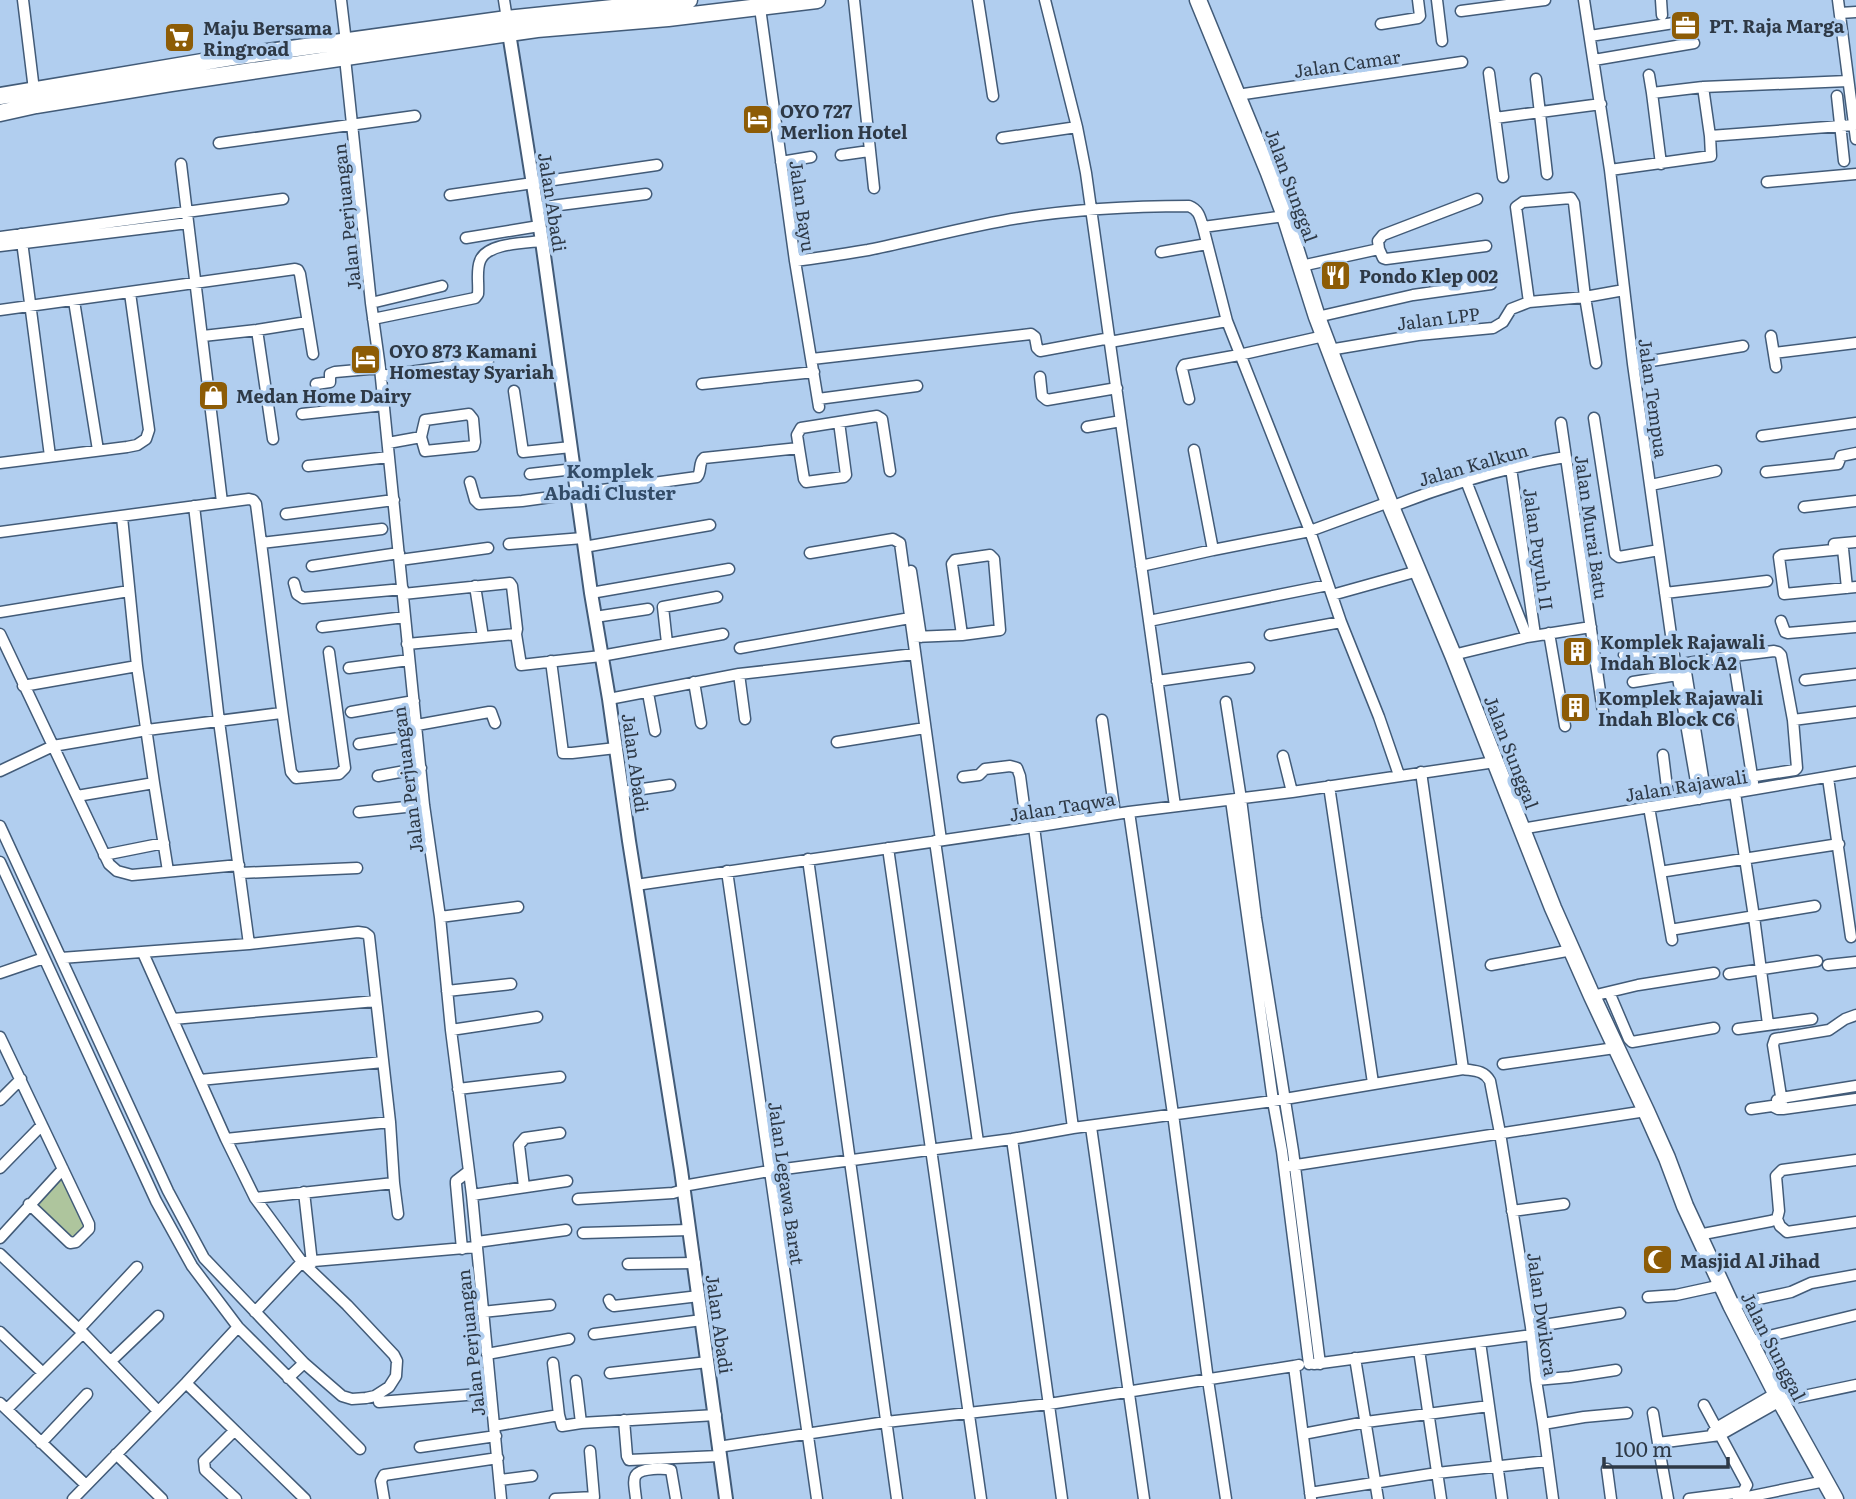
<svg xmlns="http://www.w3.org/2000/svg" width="1856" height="1499" viewBox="0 0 1856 1499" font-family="Literata,serif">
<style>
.green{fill:#aec59d}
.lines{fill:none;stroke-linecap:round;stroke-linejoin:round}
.minor-casing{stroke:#425b78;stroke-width:13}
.tertiary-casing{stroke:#425b78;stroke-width:16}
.primary-casing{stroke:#425b78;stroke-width:19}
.trunk-casing{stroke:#425b78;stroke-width:19}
.minor{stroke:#fff;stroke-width:10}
.tertiary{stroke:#fff;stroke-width:12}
.primary{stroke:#fff;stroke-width:16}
.trunk{stroke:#fff;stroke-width:16}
.labels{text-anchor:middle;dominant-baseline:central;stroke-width:7;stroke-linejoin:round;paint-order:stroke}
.poi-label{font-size:18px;font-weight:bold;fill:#2e3946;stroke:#b1ceef;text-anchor:start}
.street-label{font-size:18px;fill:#2e3946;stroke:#b1ceef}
.neighbourhood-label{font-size:19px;font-weight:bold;fill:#324b67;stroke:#b1ceef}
</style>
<rect width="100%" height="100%" fill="#b1ceef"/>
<path class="green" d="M63,1169L88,1225L71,1242L31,1205Z"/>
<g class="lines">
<defs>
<path id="minor" d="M23,0L34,90
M341,0L346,42
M504,0L507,19
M854,0L874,188
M978,0L993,96
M1045,0L1077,127L1086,173L1175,806
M1437,0L1442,41
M1584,0L1610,170L1633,364L1673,649L1699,799
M1661,0L1662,15
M1838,0L1856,139
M760,8L795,261L819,407
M1461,11L1545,0
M1840,13L1856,12
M1381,24L1418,18L1420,16L1418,0
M1590,36L1693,20
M345,58L371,303L380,368L424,805L440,917L451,1030L472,1195L501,1499
M1594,60L1694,43
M1489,73L1503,177
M1649,75L1652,93
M1536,79L1547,174
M1237,95L1462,62
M1837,96L1844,161
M1495,118L1601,104
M1710,136L1854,125
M1002,138L1077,127
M219,143L415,116
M841,155L869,151
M781,162L811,157
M181,164L222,502
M1661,164L1652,93L1703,87L1848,81
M1610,170L1711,156L1710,136L1703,87
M1767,182L1856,174
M450,195L657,165
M536,208L646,194
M1203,227L1285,216
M21,234L50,456
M0,237L283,199
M466,238L539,226
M0,246L188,223
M1379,249L1383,258L1386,259L1486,246
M1161,252L1207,244
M795,261C819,258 844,254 868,250C919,240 968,226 1019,218C1076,209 1132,206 1189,206C1199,210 1200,217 1203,227L1227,321L1310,531L1341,622L1379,717L1399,775
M1301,266L1379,249L1378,241L1383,235L1477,199
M74,301L98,450
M1529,302L1516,207L1523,202L1571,198L1574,203L1585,297L1596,363
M371,303L442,286
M0,310L295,269L298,270L300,274L313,354
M1317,317L1413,295L1491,284
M373,319L475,298L478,294C479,283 476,271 480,261C486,243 525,243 542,241
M257,330L273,439
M203,336L257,330L307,322
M1771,336L1776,367
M1110,342L1227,321
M1329,350L1418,335L1493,328L1503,322L1511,309L1529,302L1585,297L1624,290
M1774,353L1856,343
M812,359L1031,334L1035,337L1037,348L1040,351L1110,338
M1633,364L1743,346
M381,376L488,361
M1040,377L1042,396L1047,400L1117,388
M316,384L330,382V374L335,372L380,368
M702,384L814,372
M514,391L523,452L571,447
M818,399L917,386
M1189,399L1182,369L1184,365L1239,355L1324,336
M302,414L384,405
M469,414L473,419L475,442L474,446L425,451L421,437L425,420Z
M1594,418L1615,554L1619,557L1659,550
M1561,423L1604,719
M1087,427L1121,421
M1762,436L1856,423
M388,443L421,437
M799,448L804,479L806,482L844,477L846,475L839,422
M1194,450L1213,550L1310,531L1389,502
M0,463L127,447L137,445L146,439L149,430L130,293
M308,466L389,457
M1511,468L1535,635
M1766,472L1838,464L1841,456L1856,453
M530,474L574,469
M1466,481L1527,637
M470,482L475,500L479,504L522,501L697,477C702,472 698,463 704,458L799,448L797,435L801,428L877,416L882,419L890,471
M1651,485L1716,471
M194,506L219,721L249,944
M1391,507C1447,485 1506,467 1565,457
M1804,507L1856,501
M286,514L394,500
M122,517L137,666L154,783
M0,532L249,499L253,500L256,504C268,593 277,683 291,772L296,778L339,774L345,768L329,652
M261,543L382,529
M509,544L583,538
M1834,544L1856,542
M584,547L710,525
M810,553L893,539L900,543L941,840
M400,560L488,548
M312,566L399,553
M1141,566L1213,550
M911,571L921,637
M294,583L297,594L303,598L403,589
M475,586L483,637
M1847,588L1843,549L1782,555L1779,557L1784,594L1856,587
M591,593L729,569
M1665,593L1767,581
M403,594L510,583L512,586L517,629L516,634L521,665L601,656L723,634
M1332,595L1418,571
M0,612L129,591
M595,617L648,609
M1149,621L1328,585
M1781,621L1785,632L1788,633L1856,627
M322,627L405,617
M1549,633L1565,726
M0,634L109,864L117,871L132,875L239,865
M1270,635L1341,622
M913,637L962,635L1000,630L994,559L990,555L955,560L952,564L962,635
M667,643L663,607L717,597
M407,644L516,634
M740,648L910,618
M1774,651L1778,652L1781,655L1793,720L1797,768L1795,770L1704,784L1685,666L1688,663L1733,656Z
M1453,655L1527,637L1591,627
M1624,655L1673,649
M1733,656L1753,782
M551,661L563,753H572L616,748
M349,668L409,660
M739,674L745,719
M1805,680L1856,674
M1157,681L1249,668
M694,682L701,723
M1633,682L1677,675
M23,686L137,666
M648,693L655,731
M609,699L739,674L915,654
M1226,702L1241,799L1256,918L1293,1151L1320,1364
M351,712L414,701
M1102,720L1115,814
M1793,720L1856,712
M417,725L489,712H491L495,723
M837,742L925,728
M359,744L417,735
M1663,755L1669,804
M1283,756L1292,792
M0,771L53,746L147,730L281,713
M1421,772L1463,1069C1474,1071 1484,1070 1490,1081L1500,1133L1531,1327L1536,1380L1543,1424L1553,1499
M378,776L421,768
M963,777L979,775L985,769L1010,766L1017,768L1020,776L1027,828
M1828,778L1851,937
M1329,786L1373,1083
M622,792L670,785
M1735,793L1754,917L1768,1024
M77,796L154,783L168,871
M1231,800L1273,1101L1282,1151L1309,1364
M1649,807L1672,940
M359,812L424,805
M1129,812L1173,1114L1208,1380L1226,1499
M0,826L168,1191L204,1258L304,1363L342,1396L352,1399L366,1398L375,1396L389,1387L396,1376L397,1361L394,1355L347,1305L302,1262L255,1198L226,1139L143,953
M1034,827L1073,1128
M1521,829L1856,772
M935,841L978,1142
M888,848L981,1499
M104,855L164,843
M808,859L897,1499
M0,862L156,1201L192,1266L238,1327L360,1449
M727,871L817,1499
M1666,871L1839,844
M240,873L357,868
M636,885L1027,828L1129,812L1292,792L1495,762
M440,917L518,907
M1676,929L1815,906
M61,958L249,944L358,932L365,933L369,936L390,1122L394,1183L255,1198
M1491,965L1572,950
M1828,965L1856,962
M0,973L44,958
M1729,974L1817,961
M447,991L511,984
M1609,992L1629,1039L1632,1042L1714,1028
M1592,996L1638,985L1714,973
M173,1019L376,1001
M1738,1029L1812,1019
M451,1030L537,1017
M0,1037L89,1224V1229L76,1242L70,1243L29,1204
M1503,1064L1615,1048
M200,1080L383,1062
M458,1089L560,1077
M0,1100L21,1079
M1777,1100L1781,1098L1856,1086
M1751,1109L1772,1106L1778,1109H1783L1856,1099
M1783,1109L1773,1045L1775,1039L1829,1030L1845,1019L1856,1015
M1091,1127L1144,1499
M226,1139L390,1122
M1012,1139L1062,1499
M1290,1166L1646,1111
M0,1168L42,1125
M394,1183L398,1214
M683,1186L769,1171L1012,1139L1073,1128L1273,1101L1463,1069
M524,1187L519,1145L525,1138L560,1133
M304,1192L312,1263
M472,1195L567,1181
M578,1199L673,1193L683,1190
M1512,1211L1564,1204
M1777,1219L1780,1226L1787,1232L1856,1222
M583,1233L689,1230
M1698,1235L1771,1221L1777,1219L1779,1211L1776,1176L1782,1170L1856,1160
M0,1238L63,1169
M477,1242L566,1230
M462,1249L456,1184V1181L469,1171
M0,1254L83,1333L158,1411
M628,1264L695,1263
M1648,1297L1676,1295L1722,1285
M609,1300L611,1304L614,1306L699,1296
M1731,1305L1791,1292L1811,1283L1856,1275
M255,1312L302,1262L476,1247
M482,1312L550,1305
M1531,1327L1620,1313
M79,1329L137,1267
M0,1332L43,1373
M594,1334L702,1320
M1480,1342L1502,1499
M1751,1342L1765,1337L1856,1315
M1419,1350L1441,1499
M487,1354L569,1339
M1355,1358L1378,1499
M111,1361L158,1316
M553,1363L559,1415L562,1426L581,1423L716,1415
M1314,1364L1532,1335
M1299,1365L1294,1366L1311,1499
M610,1373L708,1362
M288,1378L304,1363
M1536,1380L1570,1377L1616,1370
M576,1381L581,1423
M186,1383L305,1499
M379,1402L491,1393
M0,1403L86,1485
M7,1409L83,1333
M1653,1413L1658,1443
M624,1420L627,1456L629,1460L719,1456
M1543,1424L1584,1417L1627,1413
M494,1426L559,1415
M234,1431L204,1461L205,1470L236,1499
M1713,1432L1716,1428L1776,1393
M1303,1434L1366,1422L1489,1406
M41,1443L87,1394
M420,1447L496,1436
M718,1447L886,1422L1049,1404L1294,1366
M116,1454L162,1499
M1607,1469L1611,1499
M500,1480L532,1476
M1310,1493L1437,1473L1548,1461
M73,1499L186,1383L238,1327
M384,1499L381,1481L384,1475L498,1458
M555,1499L594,1497L590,1451
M636,1499C634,1480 629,1471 653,1469C659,1469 664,1468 671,1470L676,1499
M1668,1499L1658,1443L1720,1435L1780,1401L1856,1385
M1689,1499L1743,1492L1747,1485L1704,1405
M1738,1499L1825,1481"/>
<path id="tertiary" d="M509,33L542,241L591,593L609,699L629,841L681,1170L726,1499"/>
<path id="primary" d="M1198,0L1269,173L1285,216L1317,317L1339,375L1389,502L1453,655L1553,908L1592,996L1646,1111L1667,1158L1685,1206L1731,1305L1776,1393L1835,1499"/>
<path id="trunk" d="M0,96L232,57L507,19L689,0
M0,113L36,105L171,83L537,29L668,18L817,0"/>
</defs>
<use href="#minor" class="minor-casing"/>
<use href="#tertiary" class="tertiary-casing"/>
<use href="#primary" class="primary-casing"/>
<use href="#trunk" class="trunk-casing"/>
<use href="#minor" class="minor"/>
<use href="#tertiary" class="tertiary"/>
<use href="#primary" class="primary"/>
<use href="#trunk" class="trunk"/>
</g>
<defs>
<symbol id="office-square" viewBox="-11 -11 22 22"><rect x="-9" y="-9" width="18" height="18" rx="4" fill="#8d5c06" stroke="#b1ceef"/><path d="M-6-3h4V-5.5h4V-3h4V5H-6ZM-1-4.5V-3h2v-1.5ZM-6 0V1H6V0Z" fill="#fff"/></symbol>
<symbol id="supermarket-square" viewBox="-11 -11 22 22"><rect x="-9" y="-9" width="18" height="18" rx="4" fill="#8d5c06" stroke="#b1ceef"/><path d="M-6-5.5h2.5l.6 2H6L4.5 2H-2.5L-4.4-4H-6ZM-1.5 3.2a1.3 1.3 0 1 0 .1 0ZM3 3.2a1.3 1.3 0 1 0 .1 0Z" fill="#fff"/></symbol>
<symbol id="hotel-square" viewBox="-11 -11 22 22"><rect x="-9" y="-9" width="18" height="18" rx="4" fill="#8d5c06" stroke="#b1ceef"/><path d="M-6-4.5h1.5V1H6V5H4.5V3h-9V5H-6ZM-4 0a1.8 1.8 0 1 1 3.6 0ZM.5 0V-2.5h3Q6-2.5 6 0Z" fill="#fff"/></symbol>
<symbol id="restaurant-square" viewBox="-11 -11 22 22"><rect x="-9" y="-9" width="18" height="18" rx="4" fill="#8d5c06" stroke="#b1ceef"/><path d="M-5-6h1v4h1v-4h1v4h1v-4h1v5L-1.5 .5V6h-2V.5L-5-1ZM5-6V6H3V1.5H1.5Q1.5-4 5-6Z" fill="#fff"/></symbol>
<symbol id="shop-square" viewBox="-11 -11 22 22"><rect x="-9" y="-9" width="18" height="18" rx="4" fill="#8d5c06" stroke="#b1ceef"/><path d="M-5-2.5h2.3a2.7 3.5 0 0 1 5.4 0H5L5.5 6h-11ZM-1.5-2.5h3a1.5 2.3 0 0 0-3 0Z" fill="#fff"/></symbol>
<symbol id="building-square" viewBox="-11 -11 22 22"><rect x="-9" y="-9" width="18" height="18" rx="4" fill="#8d5c06" stroke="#b1ceef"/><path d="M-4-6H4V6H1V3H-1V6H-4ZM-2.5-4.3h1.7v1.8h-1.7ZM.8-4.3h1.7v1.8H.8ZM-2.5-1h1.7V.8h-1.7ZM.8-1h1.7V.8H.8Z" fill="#fff"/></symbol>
<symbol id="mosque-square" viewBox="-11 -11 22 22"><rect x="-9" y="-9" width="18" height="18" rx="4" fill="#8d5c06" stroke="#b1ceef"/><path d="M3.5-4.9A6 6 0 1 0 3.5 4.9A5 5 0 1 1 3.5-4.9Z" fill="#fff"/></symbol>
</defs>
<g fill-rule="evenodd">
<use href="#office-square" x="1668" y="8" width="35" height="35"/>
<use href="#supermarket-square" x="162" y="20" width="35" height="35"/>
<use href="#hotel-square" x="740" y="102" width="35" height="35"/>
<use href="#restaurant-square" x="1318" y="258" width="35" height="35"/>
<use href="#hotel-square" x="348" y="342" width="35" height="35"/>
<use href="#shop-square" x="196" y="378" width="35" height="35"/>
<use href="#building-square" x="1560" y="634" width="35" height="35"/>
<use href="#building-square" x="1558" y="690" width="35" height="35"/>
<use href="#mosque-square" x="1640" y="1242" width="35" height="35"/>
</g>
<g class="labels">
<g class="poi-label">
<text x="1709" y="25">PT. Raja Marga</text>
<text x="203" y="27">Maju Bersama<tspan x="203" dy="21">Ringroad</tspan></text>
<text x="780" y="110">OYO 727<tspan x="780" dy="21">Merlion Hotel</tspan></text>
<text x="1359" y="275">Pondo Klep 002</text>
<text x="389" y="350">OYO 873 Kamani<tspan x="389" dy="21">Homestay Syariah</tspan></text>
<text x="236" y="395">Medan Home Dairy</text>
<text x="1600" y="641">Komplek Rajawali<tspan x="1600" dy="21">Indah Block A2</tspan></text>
<text x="1598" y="697">Komplek Rajawali<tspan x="1598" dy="21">Indah Block C6</tspan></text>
<text x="1680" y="1260">Masjid Al Jihad</text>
</g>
<g class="street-label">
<text transform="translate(1347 63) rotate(-8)">Jalan Camar</text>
<text transform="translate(1292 185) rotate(70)">Jalan Sunggal</text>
<text transform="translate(553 202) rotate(81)">Jalan Abadi</text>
<text transform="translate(803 206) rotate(82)">Jalan Bayu</text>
<text transform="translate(346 217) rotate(-96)">Jalan Perjuangan</text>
<text transform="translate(1438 318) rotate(-7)">Jalan LPP</text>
<text transform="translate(1654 398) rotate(82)">Jalan Tempua</text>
<text transform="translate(1473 464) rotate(-16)">Jalan Kalkun</text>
<text transform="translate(1592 527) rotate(82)">Jalan Murai Batu</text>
<text transform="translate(1539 549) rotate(82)">Jalan Puyuh II</text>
<text transform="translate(1512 752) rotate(69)">Jalan Sunggal</text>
<text transform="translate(636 763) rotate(82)">Jalan Abadi</text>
<text transform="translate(407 780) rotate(-97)">Jalan Perjuangan</text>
<text transform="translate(1686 785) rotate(-9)">Jalan Rajawali</text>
<text transform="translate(1062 806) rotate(-9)">Jalan Taqwa</text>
<text transform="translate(787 1183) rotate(82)">Jalan Legawa Barat</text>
<text transform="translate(1543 1314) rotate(82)">Jalan Dwikora</text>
<text transform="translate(720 1324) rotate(82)">Jalan Abadi</text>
<text transform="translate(470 1343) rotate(-96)">Jalan Perjuangan</text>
<text transform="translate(1774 1346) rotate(63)">Jalan Sunggal</text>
</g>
<g class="neighbourhood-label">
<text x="610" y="470">Komplek<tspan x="610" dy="22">Abadi Cluster</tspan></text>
</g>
</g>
<path d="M1604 1457v10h124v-10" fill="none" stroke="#2e3946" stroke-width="3.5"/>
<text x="1615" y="1457" font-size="21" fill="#2e3946" stroke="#b1ceef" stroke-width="5" paint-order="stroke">100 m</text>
</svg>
